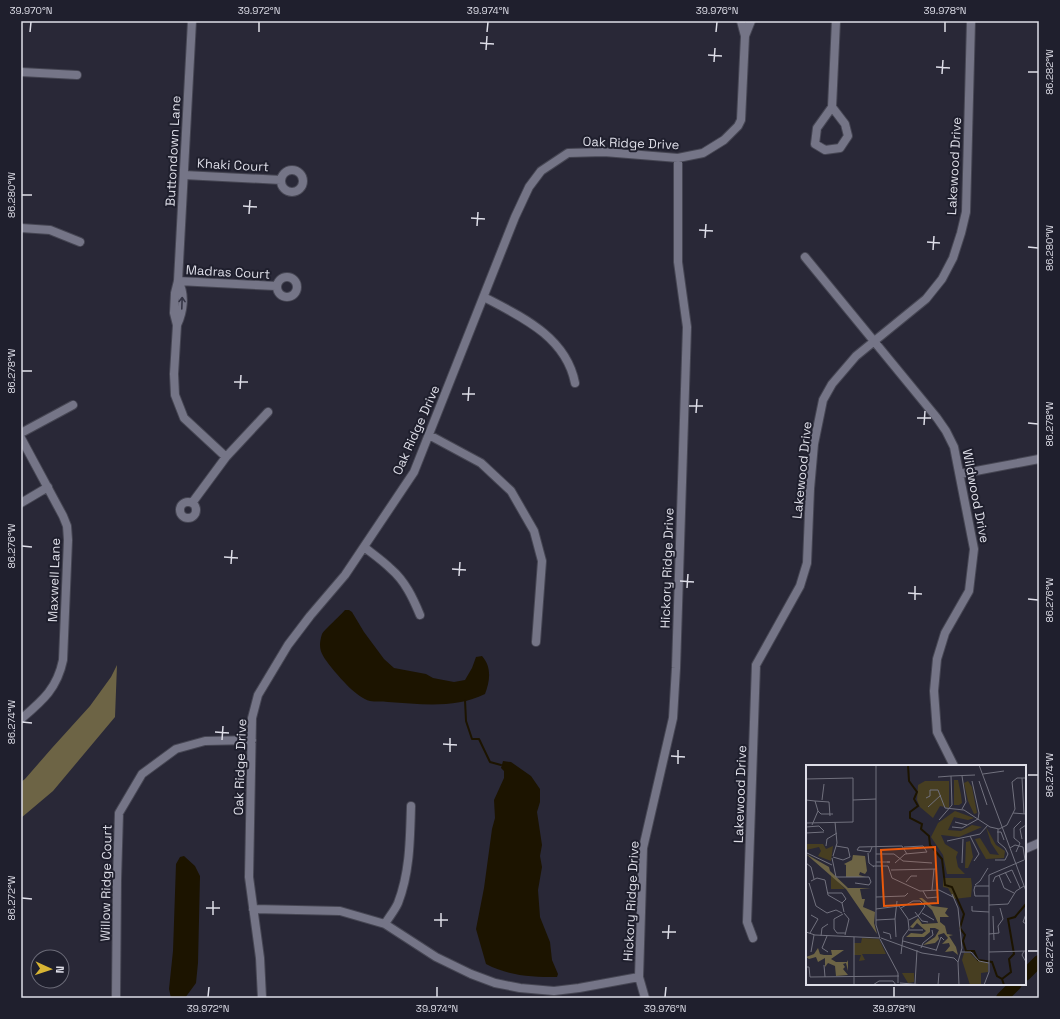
<svg xmlns="http://www.w3.org/2000/svg" width="1060" height="1019" viewBox="0 0 1060 1019" font-family="'Space Grotesk',sans-serif">
<style>
.forest{fill:#6d6445}
.water{fill:#1c1400}
.lines{fill:none;stroke-linecap:round;stroke-linejoin:round}
.stream{stroke:#1c1400;stroke-width:2}
.river{stroke:#1c1400;stroke-width:12}
.street-casing{stroke:#464653;stroke-width:10}
.street{stroke:#757587;stroke-width:8}
.oneway{stroke:#343444}
.ticks{fill:none;stroke:#dedee8;stroke-width:1.5}
.labels{text-anchor:middle;dominant-baseline:central;stroke-width:4;stroke-linejoin:round;paint-order:stroke}
.street-label{font-size:13px;fill:#dedee8;stroke:#1f1f2d}
.inset-river{fill:none;stroke:#1c1400;stroke-width:2}
.inset-road{fill:none;stroke:#71717e;stroke-width:1}
.view{fill:#e8590c;fill-opacity:0.15;stroke:#e8590c;stroke-width:2}
.inset-edge{fill:none;stroke:#dedee8;stroke-width:2}
.neatline{fill:none;stroke:#dedee8;stroke-width:1.5}
.ticks-label{font-size:10px;text-anchor:middle;fill:#dedee8}
</style>
<rect width="100%" height="100%" fill="#292837"/>
<path class="forest" d="M117,665L115,717L53,791L21,818V782L25,779L52,748L90,706L111,677Z"/>
<path class="water" d="M345,610H349L352,612L364,632L384,659L394,668L426,674L433,678L454,682L465,680L472,668L476,657L482,656C492,667 490,681 485,694C455,709 420,704 388,702C382,701 375,702 370,701C357,698 339,677 331,667C322,655 317,650 322,634C324,630 341,615 345,610Z
M503,761L511,762L531,776L540,789V802L537,812L542,845L540,856L542,867L538,890L540,917L550,942L552,960L558,974L557,977C531,977 509,976 486,964L476,929L484,888L492,829L495,818L494,800L504,778V771L501,768Z
M184,856L195,866L200,876L198,963L196,983L185,998H171L169,989L173,951L176,864L180,857Z"/>
<g class="lines">
<path class="stream" d="M465,700L466,721L472,739H479L490,762L501,765"/>
<path class="river" d="M1025,975L1039,961
M1002,998L1016,984"/>
<defs>
<path id="street" d="M192,21L178,281L175,293L174,313L177,325L174,374L175,395L184,418L226,457
M745,36L751,21
M21,72L77,75
M832,107L845,124L848,136L840,148L825,150L815,144L817,128L832,107L836,21
M281 181a11 11 0 1 1 22 0a11 11 0 1 1-22 0Z
M184,175L281,180
M21,228L50,230L80,242
M805,257L937,418L946,431L954,447L974,549L969,591L945,633L937,659L934,691L937,732L954,766
M277 287a10 10 0 1 1 20 0a10 10 0 1 1-20 0Z
M178,281L276,286
M484,297C522,317 566,337 575,383
M177,325C183,312 186,295 178,281
M21,433L73,405
M429,435L481,463L511,491L534,531L542,561L536,642
M21,438L63,516L67,526L68,540L63,660C57,689 42,701 21,719
M960,474L1039,459
M180 510a8 8 0 1 1 16 0a8 8 0 1 1-16 0Z
M21,503L48,487
M192,503L226,457L268,412
M364,547C373,554 383,561 391,569C405,581 413,598 420,615
M1025,849L1039,843
M253,909L340,911L385,924L436,957L471,974L495,983L520,988L554,991L579,988L639,977
M385,924C389,917 395,910 398,903C410,872 410,839 411,806
M753,938L747,922L756,665L800,586L807,563L810,489L814,444L823,400L832,384L856,356L926,299L942,279L953,258L961,233L966,212L971,21
M116,998L117,880L119,813L142,774L176,749L205,741L252,740
M262,998L260,958L249,877L252,718L258,695L288,645L310,616L345,575L414,472L515,217L529,187L541,171L568,153L604,152L678,158L703,153L724,140L738,126L741,120L745,36L741,21
M645,998L639,977L643,848L673,718L676,668L687,327L678,262V158"/>
</defs>
<use href="#street" class="street-casing"/>
<use href="#street" class="street"/>
</g>
<defs><path id="oneway-shaft" d="M-6 0H5M1.5-3L5.5 0L1.5 3" fill="none" stroke-width="1.6" stroke-linecap="round" stroke-linejoin="round"/></defs>
<use class="oneway" href="#oneway-shaft" transform="translate(182 303) rotate(-88)"/>
<path class="ticks" d="M30,32L31,22M259,32V22M487,32L488,22M716,32L717,22M945,32V22M480,43L494,44M486,50L487,36M708,55L722,56M714,62L715,48M936,67L950,68M1028,72H1038M942,74L943,60M22,195H32M243,206L257,207M249,214L250,200M471,218L485,219M477,226L478,212M699,230L713,231M705,238L706,224M927,242L940,243M1028,247L1038,248M933,250L934,236M22,371H32M234,382H248M240,389L241,375M462,394H475M468,401L469,387M689,406H703M696,413L697,399M917,418H931M1028,423L1038,424M924,425L925,411M22,546L32,547M224,557L238,558M231,564L232,550M452,569L466,570M459,576L460,562M680,581L694,582M687,588L688,574M908,593L922,594M1028,599L1038,600M915,600V586M22,722L32,723M215,732L229,733M222,740L223,726M443,744L457,745M450,752V738M671,756L685,757M678,764V750M1028,775H1038M22,898L32,899M206,908H220M213,915V901M434,920H448M441,927V913M662,932H676M668,939L669,925M1028,951H1038M208,997L209,987M437,997V987M665,997L666,987M894,997V987"/>
<g class="labels">
<g class="street-label">
<text transform="translate(631 143) rotate(2)">Oak Ridge Drive</text>
<text transform="translate(173 151) rotate(-87)">Buttondown Lane</text>
<text transform="translate(233 165) rotate(3)">Khaki Court</text>
<text transform="translate(954 166) rotate(-87)">Lakewood Drive</text>
<text transform="translate(228 272) rotate(3)">Madras Court</text>
<text transform="translate(416 430) rotate(-66)">Oak Ridge Drive</text>
<text transform="translate(802 470) rotate(-84)">Lakewood Drive</text>
<text transform="translate(976 496) rotate(79)">Wildwood Drive</text>
<text transform="translate(667 568) rotate(-88)">Hickory Ridge Drive</text>
<text transform="translate(54 580) rotate(-88)">Maxwell Lane</text>
<text transform="translate(240 767) rotate(-88)">Oak Ridge Drive</text>
<text transform="translate(740 794) rotate(-88)">Lakewood Drive</text>
<text transform="translate(106 883) rotate(-89)">Willow Ridge Court</text>
<text transform="translate(631 901) rotate(-87)">Hickory Ridge Drive</text>
</g>
</g>
<g transform="translate(806 765)">
<rect width="220" height="220" fill="#292837"/>
<path d="M148,15H152L155,30L156,38L153,40H148ZM119,16H143V43L134,41L127,53L114,42L111,35L112,20ZM162,16L166,22L171,48L168,49L162,36L158,18ZM149,46L168,53L162,55L148,52L142,65L155,66L166,60L176,62L153,72L135,70L139,79L152,87L150,92L152,102L159,109H141L137,90L125,72L132,58ZM180,62L190,80L199,86L198,93L180,94L173,82L169,74L174,73L184,89L193,90L185,78ZM164,76L167,92L162,103H159L160,77ZM1,79H17L20,84L27,81L25,96L12,91L15,86L13,82L0,85ZM25,109L39,124H25ZM137,113H165L166,121H168H166L165,132L148,134L142,123L137,122ZM56,173L73,174L80,189H56L59,195L53,196L55,190H48V178H55ZM158,188H164L171,195L182,198V207L175,208V220H164L156,195ZM96,208H108V217L102,218Z" fill="#473e21"/>
<path d="M0,89L23,102L24,106L42,123H65L54,124L56,134H59L57,142L69,147L68,158L71,169L40,124ZM47,90L59,91L61,106L59,109L54,107L53,110L60,112H40V100L38,99L46,95ZM113,133H116L126,141L142,143L139,148L143,152H134V157L139,161L141,169L147,170L143,171L150,182L152,190L147,186L139,187L144,181L143,178L136,179L142,173L138,168L132,170L133,174L129,178L117,180L129,172L133,165L129,163H124V167L118,172H100L105,168L116,169L120,166L111,158L107,163L104,162L112,153L116,159L132,158L126,145ZM12,183L14,189L18,190H26L25,185H38L25,194L30,197H41L42,195V206L40,198L37,199L39,202L37,204L42,210L30,211L29,201L22,198L19,202V193L12,197L10,192L3,194L0,192L8,189Z" fill="#6d6445"/>
<path class="inset-river" d="M102,0L103,16L111,27L108,34L112,41L104,47V53L116,59L115,64L123,71L124,80L136,94L139,120L146,122L158,149L154,163L159,170L157,176L160,186H168L172,195L186,197L191,211L196,214L198,220M196,214L205,207L203,194L208,189L202,154L209,152L220,139"/>
<path class="inset-road" d="M70,0V160L74,173M173,0L220,126M177,9L198,6M132,12L145,11M216,13L218,49M0,14L47,13V57L0,58M173,16L181,40M120,33L124,31V25H132L139,43L158,45L184,62L193,64L201,60L209,44L206,17L211,13H220M0,35L9,36L12,46M16,35L18,19M47,35L70,34M9,36L23,37L24,51M122,42L135,30M156,44L160,37L156,11M12,46L15,49H27M207,48L220,49M133,55L146,40L145,11L169,10M149,57L161,60M6,60L12,46M0,62L13,61L18,66M146,62L156,63L172,54L173,48L166,16M191,67H195L198,75M0,68L18,67M164,71L173,89L168,96M216,74L214,64L220,60M141,76L174,69L182,60M20,81L21,74L31,68M66,82L64,87L51,85L53,82L96,81L101,89M204,83L209,80L217,82L219,95M210,87L214,78L208,73V63L215,56M1,88L26,100M62,88L63,98L68,102M70,89H88L97,96L126,98M27,91L31,78L29,57M27,92L37,95L44,92L42,83L30,81M26,93L30,112H63L65,117M189,95H199L202,89L199,83L192,77V64M70,97H84H81M0,98L5,102L8,114M89,98L99,89L121,87L117,81L98,82M156,98L157,74M67,101H82L86,113L114,126L133,125L147,132M85,105L130,104M199,107L205,118M193,110L198,123L208,128M5,116L11,113L19,115L22,130L36,138L38,147M100,117L105,111H111M187,117L189,112L206,105L214,123M3,118L10,141L21,148L30,145L36,148M49,118L63,120L65,117M169,120L174,116L182,103M126,125L128,104M117,126L121,133L132,132M22,128H36L40,134L36,138M146,129L152,143L156,183L152,197M183,131H169L168,125L169,121H183M70,132L99,131L102,128M183,140L202,139L210,126L218,121M166,141V146L183,147M95,143L107,136H114L119,141L113,150L103,155M70,144L93,141L102,154L103,164L97,172L95,189M109,147L116,156L122,157M38,148L43,154L39,170M116,148L128,155M37,149L28,154V164L31,168H39M220,149L217,157L220,159M187,151L188,175M89,154L90,172M70,155L89,154L91,136M103,165H117M0,167L9,170L74,173M77,167L84,169L85,174M4,168L12,154L5,150M183,169L193,168L192,161L197,154L194,143M15,171L16,163L22,159M21,171L16,183L22,187M75,173L116,188L148,193L152,197L153,220M74,174L92,208V218M97,176L130,185M115,183L117,178L127,170L126,165M130,186L135,172L138,175M218,186L216,190L220,197M5,187L8,170M155,187H165L173,196L183,198M183,187L220,186M18,200L19,212M0,202H3L4,212L93,211M94,218L119,220M109,219L111,185M48,220V172M67,220L73,216H87L90,220M132,220L133,208M178,220L183,207V110L218,95"/>
<path class="view" d="M129,82L132,138L78,141L75,85Z"/>
<rect width="220" height="220" class="inset-edge"/>
</g>
<rect width="1060" height="1019" fill="none" stroke="#1f1f2d" stroke-width="44"/>
<g transform="translate(50 969) rotate(93)"><circle r="19" fill="#1f1f2d" stroke="#6b6b78"/>
<path d="M0-3L7 15L0 10L-7 15Z" fill="#d7b434"/>
<text y="-6" font-size="11" font-weight="bold" text-anchor="middle" fill="#dedee8">N</text>
</g>
<rect x="22" y="22" width="1016" height="975" class="neatline"/>
<g class="ticks-label">
<text x="31" y="14">39.970°N</text>
<text x="259" y="14">39.972°N</text>
<text x="488" y="14">39.974°N</text>
<text x="717" y="14">39.976°N</text>
<text x="945" y="14">39.978°N</text>
<text transform="translate(1049 72) rotate(-90)" y="4">86.282°W</text>
<text transform="translate(11 195) rotate(-90)" y="4">86.280°W</text>
<text transform="translate(1049 248) rotate(-90)" y="4">86.280°W</text>
<text transform="translate(11 371) rotate(-90)" y="4">86.278°W</text>
<text transform="translate(1049 424) rotate(-90)" y="4">86.278°W</text>
<text transform="translate(11 546) rotate(-90)" y="4">86.276°W</text>
<text transform="translate(1049 600) rotate(-90)" y="4">86.276°W</text>
<text transform="translate(11 722) rotate(-90)" y="4">86.274°W</text>
<text transform="translate(1049 775) rotate(-90)" y="4">86.274°W</text>
<text transform="translate(11 898) rotate(-90)" y="4">86.272°W</text>
<text transform="translate(1049 951) rotate(-90)" y="4">86.272°W</text>
<text x="208" y="1012">39.972°N</text>
<text x="437" y="1012">39.974°N</text>
<text x="665" y="1012">39.976°N</text>
<text x="894" y="1012">39.978°N</text>
</g>
</svg>
